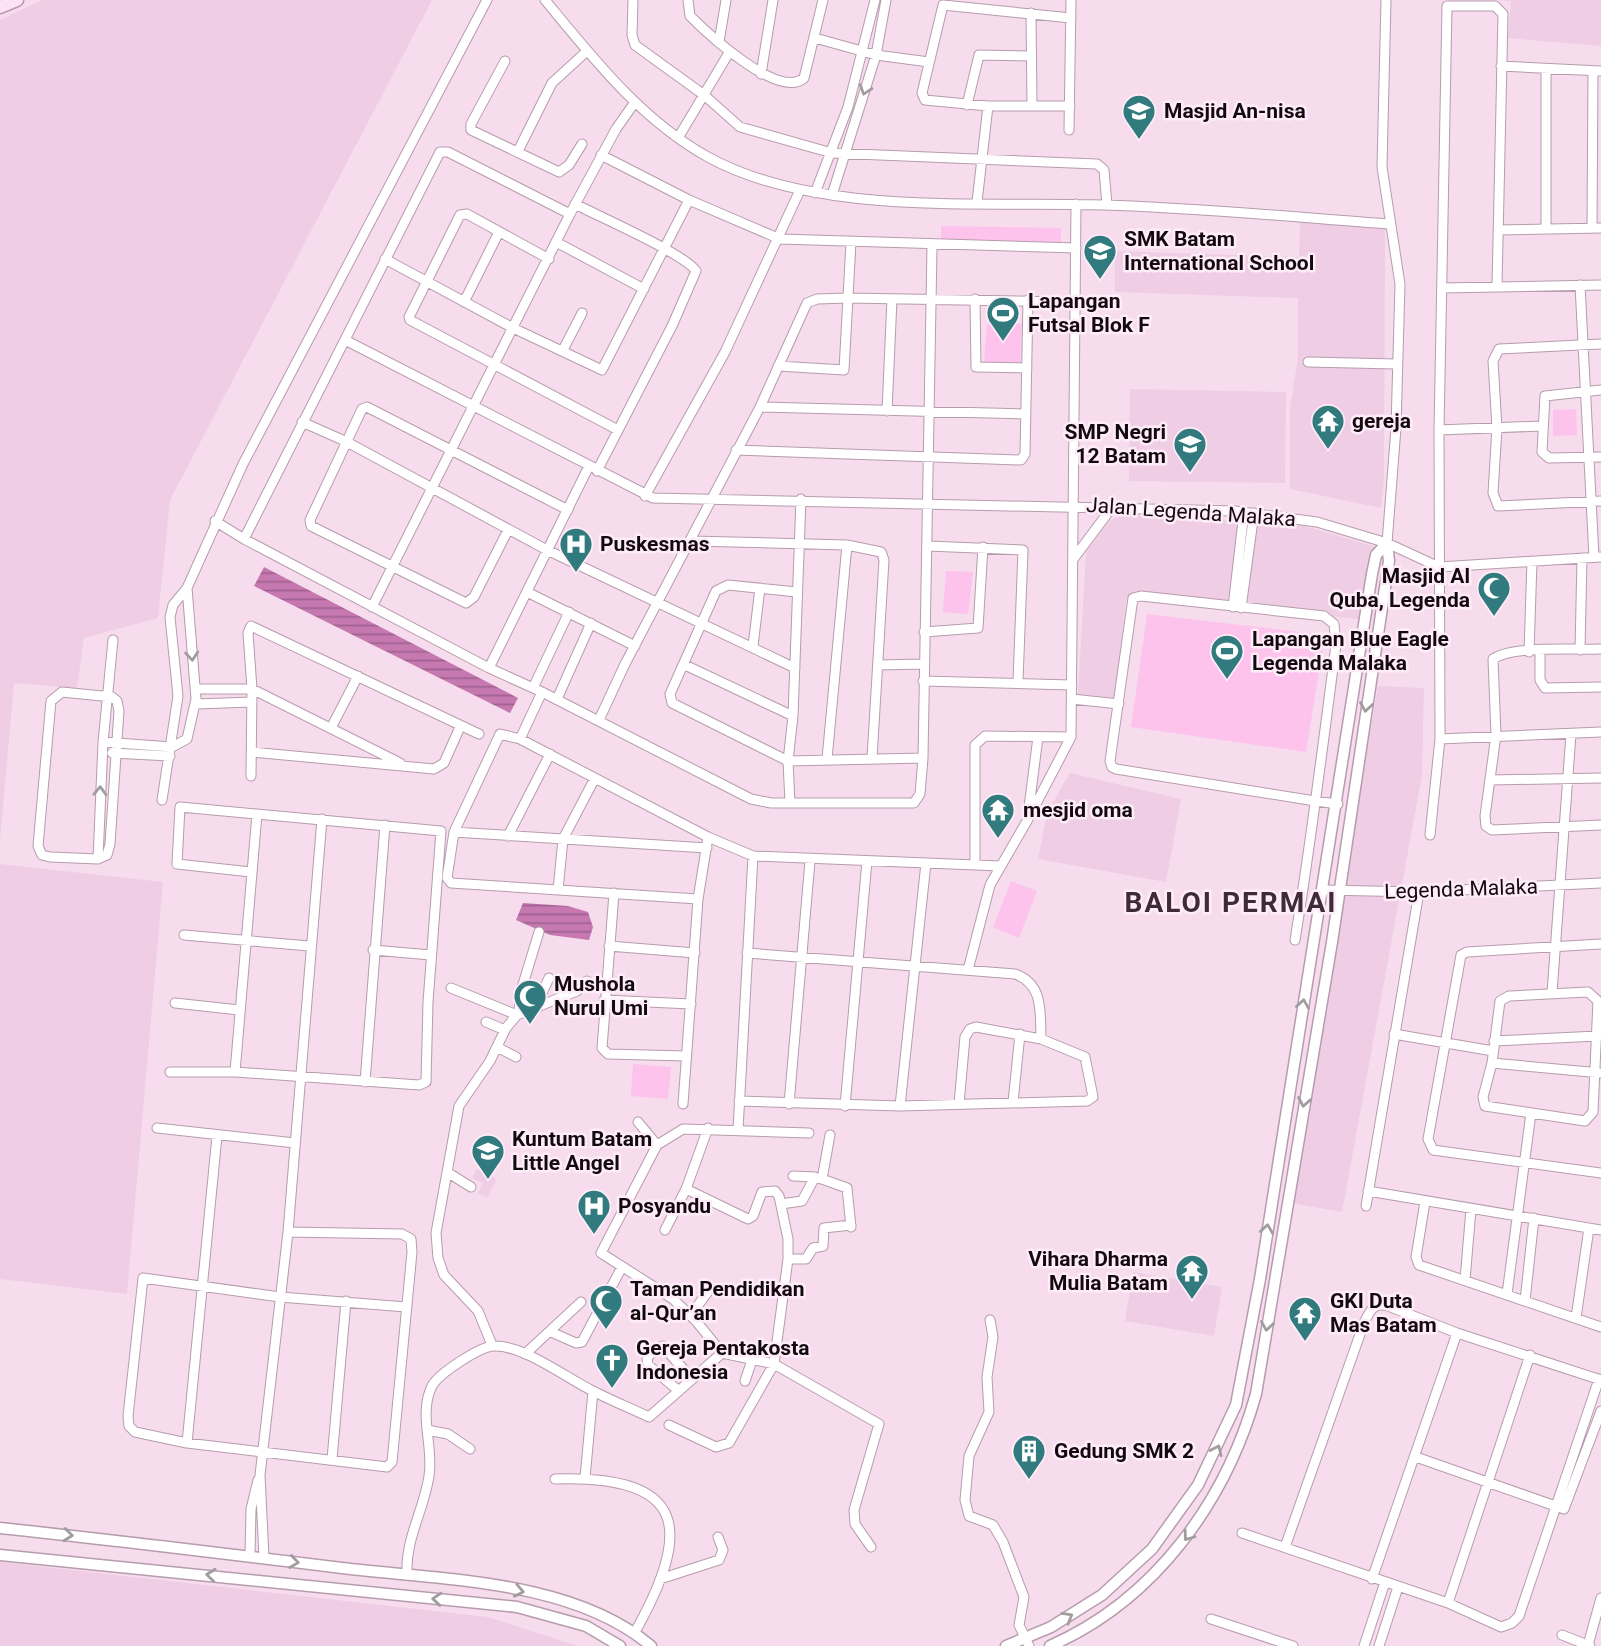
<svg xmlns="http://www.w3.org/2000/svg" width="1601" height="1646" viewBox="0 0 1601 1646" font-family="Roboto,sans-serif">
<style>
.built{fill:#efcde4}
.green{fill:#fdc3ec}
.water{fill:url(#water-rules)}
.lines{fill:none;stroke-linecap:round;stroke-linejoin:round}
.minor-casing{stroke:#b69cad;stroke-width:11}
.tertiary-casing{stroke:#b69cad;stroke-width:13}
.secondary-casing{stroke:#b69cad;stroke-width:15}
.minor{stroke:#fff;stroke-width:9}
.tertiary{stroke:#fff;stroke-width:10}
.secondary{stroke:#fee3f6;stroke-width:12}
.oneway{stroke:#a19d9f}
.labels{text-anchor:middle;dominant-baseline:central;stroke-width:5;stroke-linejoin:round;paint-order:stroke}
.poi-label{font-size:21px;font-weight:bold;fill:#130a10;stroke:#feedf8;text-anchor:start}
.street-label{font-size:21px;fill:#130a10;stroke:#feedf8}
.district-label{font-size:28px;font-weight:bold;letter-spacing:2px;fill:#3e2a38;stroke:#feedf8}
</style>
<defs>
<pattern id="water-rules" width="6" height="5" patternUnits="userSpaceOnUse" patternTransform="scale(1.75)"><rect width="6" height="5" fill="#c679b1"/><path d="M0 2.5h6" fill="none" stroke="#a0618f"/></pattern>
</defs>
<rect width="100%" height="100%" fill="#f7dcee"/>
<path class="built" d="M42,0H432L170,500L158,618L84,638L77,688L14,683L0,840V20Z
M1494,0H1601V46L1508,38L1511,1Z
M1300,221L1385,225L1384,479L1381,508L1290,489V407L1298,358V298L1115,292V251L1299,257Z
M1130,389L1286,392L1285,483L1129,481Z
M1124,514L1302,525L1382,549L1372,621L1134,592L1126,600L1115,698L1078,694L1086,552L1110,520Z
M1378,686L1424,688L1422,775L1342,1212L1291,1203Z
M1070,773L1181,799L1166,882L1038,859L1047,813Z
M0,864L163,882L127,1294L0,1279Z
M477,1169L497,1179L487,1198L478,1193L483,1183L472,1178Z
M1133,1272L1222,1287L1214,1336L1125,1321Z
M0,1562L488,1617L578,1646H0Z"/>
<path class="green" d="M941,226L1061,228V242L941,240Z
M987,324H1022L1020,362H984Z
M1576,409L1577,435L1553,436V410Z
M946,571L973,572L968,614L943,612Z
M1147,614L1325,635L1306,752L1131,727Z
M1011,881L1037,891L1019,938L993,927Z
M633,1064L671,1067L668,1099L631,1096Z"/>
<path class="water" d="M264,567L518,698L510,713L254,586Z
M523,903L568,906L588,912L593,927L589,940L550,935L516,920Z"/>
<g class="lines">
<defs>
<path id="minor" d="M545,0C593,58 641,120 708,157C817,217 982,201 1104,205C1199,208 1294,217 1389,224
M633,0L632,35L635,45L704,95L740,127L832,153L1097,164L1104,170L1107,205
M688,0L690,16C708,34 779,100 804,78L823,0
M1386,0L1382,167L1400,284L1396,428L1387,543
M1031,13L1032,105
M815,38L876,55L929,62
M719,42L726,0
M505,61L471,124V130L559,172L569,165L582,144
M1501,66L1601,71
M761,74L773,0
M967,105L979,55L1030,56
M1070,106H988L925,100L922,93L943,5L1071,18
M1069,130L1071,0
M678,138L730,51
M518,151L552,83L587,51
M601,155L689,200L780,239L1076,248
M815,193L848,107L875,0
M832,195L876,55L886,0
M977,202L988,106
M575,204C598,216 685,254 696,271L672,326L597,471
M1592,228L1593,71
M1546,229V69
M1498,230L1601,228
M556,242L644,289
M385,259L513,328L602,370L689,200
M549,259L467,214L460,215L409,317L410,320L618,430
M1580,285L1594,557
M1442,288L1601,285
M975,299L976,367L1027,368
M464,302L499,232
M345,340L653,498L1235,511L1317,522L1387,543L1439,567L1601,557
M1601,344L1499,349L1493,361L1497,428L1493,493L1498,506L1601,501
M563,350L582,313
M1308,362L1396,364
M778,366L844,370L851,242
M1601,390L1545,396L1542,452L1549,458L1601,457
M760,407L1026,414
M887,411L892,299
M302,422L345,441L547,550L795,668
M1439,430L1542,426
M736,450L1021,460L1025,454L1028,300
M645,496L725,352L800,190
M215,521L244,539L489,668L542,692L751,799L771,803H914L920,794L923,758L932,246
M508,530L474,597L466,603L311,526L310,520L362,409L367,407L568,510
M244,539L440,152H448L570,214
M691,541L847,545L881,552L884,560L872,758
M928,546L1023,550L1018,681
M1074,558L1113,506
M527,592L635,646
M797,592L728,585L716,591L670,694L672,703L788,761L923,758
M372,607L570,214L616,129L635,102
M1233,607L1244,512
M1241,608L1254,513
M924,632L978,628L983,547
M753,646L760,588
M1601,649C1575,650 1513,645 1493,659L1496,735L1485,816L1486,826L1492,830L1601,825
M1580,650L1582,558
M1540,651V680L1545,688L1601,687
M1529,652L1532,561
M685,665L793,716
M878,665L923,664
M489,668L589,466
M923,681L1072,685
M533,688L569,612
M195,689H252L400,763
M62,692L112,697L117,701L119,711L110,844L107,855L98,859L50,857L42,855L38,846L51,701Z
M557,699L591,623
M1072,699L1119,704
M196,704L252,702
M599,720L625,664L760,407L807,303L817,299L848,298L1073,302
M331,728L358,676
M520,739L542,692
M1440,739L1601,732
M103,742L172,747L187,739L196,699L187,588
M252,752L434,769L444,763L460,727
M112,753L170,756
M827,759L847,545
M251,776L252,689L248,633L251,626L479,734
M1490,780L1601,778
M162,800L178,696L170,617L173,605L187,588L243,464L487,0
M790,803L788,761L793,716L801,499
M1028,815L1038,737
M454,832L707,848
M1430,835L1440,739L1439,430L1447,6H1495L1503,14L1497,286
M508,836L550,754
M98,859L103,742L113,640
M975,863V745L985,736L1071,737
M558,890L563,839L595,778
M1322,890L1419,892L1601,883
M614,893L602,1048L608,1054L686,1056
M698,899L451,883L447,878L454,832L500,734L520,739L708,837L753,856L1000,866
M184,935L309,946
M1295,940C1311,842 1323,744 1336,645L1334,624L1324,616L1141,596L1133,598L1110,761L1112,767L1116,769L1315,801L1338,804
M1601,944L1467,952L1461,955L1428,1139L1433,1150L1601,1173
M609,946L695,953
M373,950L431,955
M747,953L1015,974C1044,984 1040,1013 1041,1039
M968,970L990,885L1027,821L1071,737L1076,204
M451,988L517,1015
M1588,992L1598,1001L1593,1112L1585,1121L1485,1106L1483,1097L1492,1063L1500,1001L1509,996Z
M1552,993L1571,734
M534,996L541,995L549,978
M604,1000L691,1004
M175,1003L239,1010
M519,1014L520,994L539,932
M486,1022L505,1030
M1394,1034L1493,1051
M1494,1041L1598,1036
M497,1047L516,1057
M1492,1063L1601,1073
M170,1072H235L419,1085L426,1082L428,1002L441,831L180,807L177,864L251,872
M235,1072L257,814
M365,1082L385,825
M739,1101L900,1106L1087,1101L1093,1097L1085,1057L1041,1039L976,1027L970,1029L965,1037L959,1104
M1013,1102L1020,1034
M683,1104L698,899L708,837
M789,1104L810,861
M845,1106L867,861
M900,1106L926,863
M638,1122L657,1145
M157,1128L295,1143
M738,1130L753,856
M809,1133L683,1129L657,1145L601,1253L673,1299L696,1321L722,1353L774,1364L879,1424L854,1510L855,1524L871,1547
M447,1172L471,1187
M816,1178L822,1179L830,1135
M822,1179L847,1188L851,1227
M686,1189L748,1219L753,1216L762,1192L775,1191L779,1196L788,1239V1259
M1368,1191L1601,1230
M1425,1202L1416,1257L1419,1265L1601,1327
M781,1204L802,1201L815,1177L793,1176
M1366,1206L1419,892
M665,1230L686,1189L708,1128
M288,1232L402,1234L411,1239L412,1252L392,1462L387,1467L187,1443L135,1432L129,1426L128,1416L143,1278L280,1297L406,1307
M1465,1280L1471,1209
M1507,1294L1531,1113
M1525,1301L1534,1218
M691,1315L709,1290
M1576,1318L1589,1228
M990,1320L993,1337L987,1377L989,1412L969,1456L965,1500L969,1516L993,1525L1003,1542L1024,1597L1019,1625L1029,1646
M551,1332L576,1343L582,1342L622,1267
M492,1345L478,1311L444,1275L438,1258L436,1233L459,1106L490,1061L506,1028L517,1015L577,991L587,981
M525,1354L581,1302
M745,1381L752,1360
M679,1391L648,1365L647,1358L655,1349L663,1346L692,1379
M669,1425L716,1447L729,1443L774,1364L788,1259H806L813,1248L823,1246L824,1228L851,1225
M427,1430L448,1434L470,1449
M187,1443L217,1136
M1416,1457L1564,1509L1601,1411
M332,1459L346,1301
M585,1478L593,1391
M555,1479C687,1475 693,1529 635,1632
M1242,1533L1448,1603L1501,1627L1512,1623L1519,1616L1599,1379
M1285,1547L1364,1323C1370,1310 1374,1302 1388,1306L1457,1333L1601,1380
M250,1555L251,1509L258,1480
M264,1558L260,1475L288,1232L322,819
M407,1575C405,1539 424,1510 429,1476C434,1447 418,1414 432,1386C439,1373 481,1346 494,1346C523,1345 565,1377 591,1390C610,1400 630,1408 649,1417L722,1353
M660,1579L719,1560L723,1550L718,1537
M1372,1579L1457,1333
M1448,1603L1530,1355
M1211,1619L1293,1646
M1562,1635L1590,1646
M1588,1645L1601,1598
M1364,1646L1385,1582
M1379,1646L1398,1587"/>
<path id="tertiary" d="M0,1528C114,1540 228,1554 342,1568C441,1580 572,1579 651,1646
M0,1555L517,1607L586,1626L620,1646
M1006,1646L1051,1627L1102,1595L1152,1549L1198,1485L1236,1405L1260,1279L1372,574L1376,555L1387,543
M1050,1646C1155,1600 1226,1501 1256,1394L1332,942L1389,561L1387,543"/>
<path id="secondary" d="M0,7L17,0"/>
</defs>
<use href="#minor" class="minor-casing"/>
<use href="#tertiary" class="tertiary-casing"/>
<use href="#secondary" class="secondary-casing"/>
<use href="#minor" class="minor"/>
<use href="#tertiary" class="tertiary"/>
<use href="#secondary" class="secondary"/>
</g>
<defs><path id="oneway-chevron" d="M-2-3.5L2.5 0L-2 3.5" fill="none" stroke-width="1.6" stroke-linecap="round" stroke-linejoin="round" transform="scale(1.75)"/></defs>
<g class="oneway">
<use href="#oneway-chevron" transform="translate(865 90) rotate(108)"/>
<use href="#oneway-chevron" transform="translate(192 656) rotate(85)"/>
<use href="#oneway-chevron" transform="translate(1366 707) rotate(99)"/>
<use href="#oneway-chevron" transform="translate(100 791) rotate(-88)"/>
<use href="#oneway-chevron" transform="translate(1303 1004) rotate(-81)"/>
<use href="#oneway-chevron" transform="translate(1304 1102) rotate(100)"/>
<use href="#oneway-chevron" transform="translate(1267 1229) rotate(-82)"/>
<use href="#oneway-chevron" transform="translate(1267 1326) rotate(99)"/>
<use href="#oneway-chevron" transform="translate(1217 1450) rotate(-65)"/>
<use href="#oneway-chevron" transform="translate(68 1535) rotate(6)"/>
<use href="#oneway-chevron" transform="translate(1188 1536) rotate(126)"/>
<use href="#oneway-chevron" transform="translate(294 1562) rotate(8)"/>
<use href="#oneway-chevron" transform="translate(211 1575) rotate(-174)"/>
<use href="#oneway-chevron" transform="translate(519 1591) rotate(12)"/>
<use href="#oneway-chevron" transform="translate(437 1599) rotate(-175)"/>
<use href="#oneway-chevron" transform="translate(1068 1617) rotate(-30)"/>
</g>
<defs>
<symbol id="school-pin" viewBox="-11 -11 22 30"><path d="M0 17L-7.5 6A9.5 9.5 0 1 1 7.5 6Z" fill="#317a7e" stroke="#feedf8"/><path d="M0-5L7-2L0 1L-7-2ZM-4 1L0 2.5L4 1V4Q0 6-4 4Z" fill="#fff"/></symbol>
<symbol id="stadium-pin" viewBox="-11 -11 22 30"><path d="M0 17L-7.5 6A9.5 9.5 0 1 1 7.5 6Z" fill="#317a7e" stroke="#feedf8"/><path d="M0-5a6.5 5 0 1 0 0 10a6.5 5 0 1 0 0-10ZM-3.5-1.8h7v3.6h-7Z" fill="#fff"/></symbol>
<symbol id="temple-pin" viewBox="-11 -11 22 30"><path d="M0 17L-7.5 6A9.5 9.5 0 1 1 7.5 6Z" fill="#317a7e" stroke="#feedf8"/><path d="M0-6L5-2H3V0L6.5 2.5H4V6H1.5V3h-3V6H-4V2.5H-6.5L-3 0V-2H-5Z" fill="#fff"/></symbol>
<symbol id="hospital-pin" viewBox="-11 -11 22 30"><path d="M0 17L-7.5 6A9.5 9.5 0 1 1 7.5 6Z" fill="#317a7e" stroke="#feedf8"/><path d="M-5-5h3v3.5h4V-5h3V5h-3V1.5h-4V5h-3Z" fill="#fff"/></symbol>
<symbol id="mosque-pin" viewBox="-11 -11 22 30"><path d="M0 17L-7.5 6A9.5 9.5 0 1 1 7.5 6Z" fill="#317a7e" stroke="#feedf8"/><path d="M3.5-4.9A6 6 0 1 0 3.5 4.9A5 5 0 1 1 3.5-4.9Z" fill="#fff"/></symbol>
<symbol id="church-pin" viewBox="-11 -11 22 30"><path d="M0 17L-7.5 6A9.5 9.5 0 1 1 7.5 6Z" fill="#317a7e" stroke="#feedf8"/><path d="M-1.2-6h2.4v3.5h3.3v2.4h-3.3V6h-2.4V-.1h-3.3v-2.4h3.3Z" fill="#fff"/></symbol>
<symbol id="building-pin" viewBox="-11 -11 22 30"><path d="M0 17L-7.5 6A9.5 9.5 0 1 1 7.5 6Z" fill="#317a7e" stroke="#feedf8"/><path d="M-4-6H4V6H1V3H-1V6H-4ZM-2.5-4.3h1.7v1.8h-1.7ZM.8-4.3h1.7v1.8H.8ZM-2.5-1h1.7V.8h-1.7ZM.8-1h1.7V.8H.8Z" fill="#fff"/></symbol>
</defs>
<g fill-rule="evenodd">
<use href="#school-pin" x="1120" y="92" width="38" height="52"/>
<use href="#school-pin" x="1081" y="232" width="38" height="52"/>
<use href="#stadium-pin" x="984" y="294" width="38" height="52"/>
<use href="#temple-pin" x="1309" y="402" width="38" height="52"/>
<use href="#school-pin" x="1171" y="425" width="38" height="52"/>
<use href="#hospital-pin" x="557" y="525" width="38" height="52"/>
<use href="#mosque-pin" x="1475" y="569" width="38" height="52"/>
<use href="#stadium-pin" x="1208" y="632" width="38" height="52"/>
<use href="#temple-pin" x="979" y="791" width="38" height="52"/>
<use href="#mosque-pin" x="511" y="977" width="38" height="52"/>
<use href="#school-pin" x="469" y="1132" width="38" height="52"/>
<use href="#hospital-pin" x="575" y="1187" width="38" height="52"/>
<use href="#temple-pin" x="1173" y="1252" width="38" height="52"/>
<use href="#mosque-pin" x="587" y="1282" width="38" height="52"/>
<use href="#temple-pin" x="1286" y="1294" width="38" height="52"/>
<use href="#church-pin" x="593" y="1341" width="38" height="52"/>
<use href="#building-pin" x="1010" y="1432" width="38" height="52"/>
</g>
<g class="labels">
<g class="poi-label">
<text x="1164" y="111">Masjid An-nisa</text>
<text x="1124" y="239">SMK Batam<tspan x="1124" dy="24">International School</tspan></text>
<text x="1028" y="301">Lapangan<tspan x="1028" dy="24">Futsal Blok F</tspan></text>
<text x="1352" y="421">gereja</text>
<text x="1166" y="432" text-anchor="end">SMP Negri<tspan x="1166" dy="24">12 Batam</tspan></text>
<text x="600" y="544">Puskesmas</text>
<text x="1470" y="576" text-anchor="end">Masjid Al<tspan x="1470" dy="24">Quba, Legenda</tspan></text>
<text x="1252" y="639">Lapangan Blue Eagle<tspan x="1252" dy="24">Legenda Malaka</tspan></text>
<text x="1023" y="810">mesjid oma</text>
<text x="554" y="984">Mushola<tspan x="554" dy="24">Nurul Umi</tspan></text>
<text x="512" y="1139">Kuntum Batam<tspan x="512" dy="24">Little Angel</tspan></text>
<text x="618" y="1206">Posyandu</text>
<text x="1168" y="1259" text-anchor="end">Vihara Dharma<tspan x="1168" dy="24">Mulia Batam</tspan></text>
<text x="630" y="1289">Taman Pendidikan<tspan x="630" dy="24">al-Qur’an</tspan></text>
<text x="1330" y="1301">GKI Duta<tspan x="1330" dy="24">Mas Batam</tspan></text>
<text x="636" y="1348">Gereja Pentakosta<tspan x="636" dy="24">Indonesia</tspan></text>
<text x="1054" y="1451">Gedung SMK 2</text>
</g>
<g class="street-label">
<text transform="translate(1191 512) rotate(4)">Jalan Legenda Malaka</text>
<text transform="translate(1461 889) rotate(-2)">Legenda Malaka</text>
</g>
<g class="district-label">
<text x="1231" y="902">BALOI PERMAI</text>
</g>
</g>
</svg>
